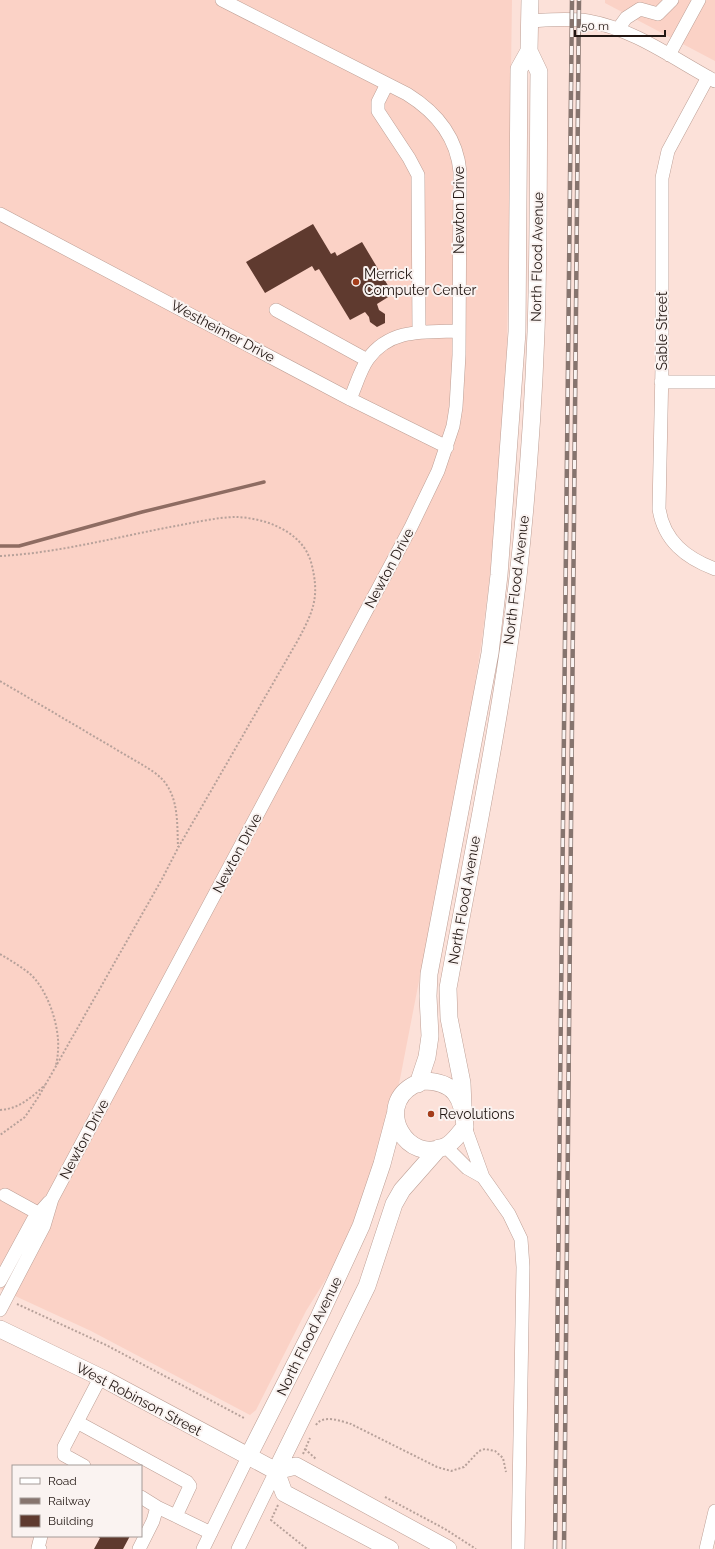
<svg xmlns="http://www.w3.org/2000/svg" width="715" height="1549" viewBox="0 0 715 1549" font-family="Raleway,sans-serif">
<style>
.built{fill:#fbd2c6}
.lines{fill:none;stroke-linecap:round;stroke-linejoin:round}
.stream{stroke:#8e6c62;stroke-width:3.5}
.building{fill:#5f3a2f}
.minor-casing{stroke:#bd9f95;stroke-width:14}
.major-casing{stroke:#bd9f95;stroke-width:18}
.path{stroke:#b7a19a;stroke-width:2;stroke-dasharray:2 2;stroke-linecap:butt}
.minor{stroke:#fff;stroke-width:13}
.major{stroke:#fff;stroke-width:17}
.rail-casing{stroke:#86746e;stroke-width:4.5}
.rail{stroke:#faf3f1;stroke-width:3;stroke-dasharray:9;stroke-linecap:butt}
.poi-dot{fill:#a43d1b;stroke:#faf3f1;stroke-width:1.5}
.labels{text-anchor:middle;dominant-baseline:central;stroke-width:4;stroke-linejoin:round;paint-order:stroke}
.street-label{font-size:14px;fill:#221713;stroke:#faf3f1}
.poi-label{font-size:14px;fill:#221713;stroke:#faf3f1;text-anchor:start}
</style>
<rect width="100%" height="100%" fill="#fce1d9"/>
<path class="built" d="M0,0H512L507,348L498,510L482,639L468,728L400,1079L390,1121L360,1207L334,1266L306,1311L256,1410L250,1415L91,1331L0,1289Z
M605,0H715V61L605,3Z"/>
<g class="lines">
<path class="stream" d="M0,546H19L142,512L264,482"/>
</g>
<path class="building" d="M313,224L331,254L335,252L337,256L362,242L393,294L377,304L379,310L385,314V323L377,327L370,322L369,317L365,312L350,320L319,269L315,271L312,266L265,293L246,262Z
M96,1536H130L123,1549H94L100,1538Z"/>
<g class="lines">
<defs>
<path id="minor" d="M529,21C548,20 569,18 588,21C634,29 674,59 715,81
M618,29L626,18L640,9L658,14L672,0
M669,55L699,0
M708,77L668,151L662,178V367L659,509C664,541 686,558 715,569
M387,84L378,102V111L409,158L418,175L419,332
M0,214L350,399L447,447
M276,310L367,360
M661,382H715
M350,399C356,386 360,370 368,359C390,328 425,332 459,331
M445,1146L467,1168L483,1177L465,1127
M483,1177L509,1214L521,1239L523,1267L518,1549
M5,1195L45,1217
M0,1281L33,1220L49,1202
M0,1310L44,1226L52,1199L411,527L438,471L453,426L456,407L459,355L460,172C457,137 436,112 407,94L222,0
M77,1422L187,1482L190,1486L176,1516L157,1507
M84,1466L64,1455V1447L100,1378
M176,1516L211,1533
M40,1549L38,1548L41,1536
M139,1549L153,1521L157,1507L141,1497
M203,1549L248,1457
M238,1549L276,1471
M706,1549L715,1511"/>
<path id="major" d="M423,1081C455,1081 463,1098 465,1127C459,1133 454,1142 446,1146C407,1166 375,1108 412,1086C415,1084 420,1083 423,1081Z
M418,1084L427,1057L430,1036L428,996L429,974L490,653L499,575L517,332L519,69L529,51
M463,1106L462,1083L449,1018L448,988C473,851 502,715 518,577C527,495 533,413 536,332C539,245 538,159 539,72L529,51L530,0
M0,1329L106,1380L276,1471L296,1466L448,1549
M248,1457L319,1317L361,1226L382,1164L395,1115
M276,1471L367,1286L394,1204L402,1190L439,1148
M276,1471L284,1493L390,1549"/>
</defs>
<use href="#minor" class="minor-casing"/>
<use href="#major" class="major-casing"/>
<path class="path" d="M0,556C57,553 113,538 170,527C188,524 217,517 236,517C265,518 302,531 311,562C320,596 314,610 298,640L178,848L162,879L39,1096L25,1117L0,1135
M0,681L146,767C151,770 157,774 161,778C179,796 177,823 178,847
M0,954C10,960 20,966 29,973C47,988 60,1026 58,1050C58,1055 57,1060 56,1065
M0,1110C19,1109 32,1097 45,1085
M17,1304L106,1345L244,1418
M316,1425C323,1414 341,1421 351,1424L437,1467L451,1471L464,1467L479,1451L485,1449L495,1451L503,1458L506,1472
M305,1449L316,1459
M303,1454L310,1438
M385,1497L445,1529L476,1549
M278,1505L271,1520L307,1549"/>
<use href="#minor" class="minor"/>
<use href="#major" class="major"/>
<defs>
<path id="rail" d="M555,1549L572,0
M564,1549L579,0"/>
</defs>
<use href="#rail" class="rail-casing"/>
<use href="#rail" class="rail"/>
</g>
<g class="poi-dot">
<circle cx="356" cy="282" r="4"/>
<circle cx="431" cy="1114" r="4"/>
</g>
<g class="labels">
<g class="street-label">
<text transform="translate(459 210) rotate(-90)">Newton Drive</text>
<text transform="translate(537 257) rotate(-89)">North Flood Avenue</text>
<text transform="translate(223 331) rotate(28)">Westheimer Drive</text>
<text transform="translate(662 331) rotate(-90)">Sable Street</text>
<text transform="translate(389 568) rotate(-62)">Newton Drive</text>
<text transform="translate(516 580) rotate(-83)">North Flood Avenue</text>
<text transform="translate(237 853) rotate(-62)">Newton Drive</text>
<text transform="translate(464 900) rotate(-80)">North Flood Avenue</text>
<text transform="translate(84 1139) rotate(-62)">Newton Drive</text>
<text transform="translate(309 1336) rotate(-64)">North Flood Avenue</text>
<text transform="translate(139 1399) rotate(28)">West Robinson Street</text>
</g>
<g class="poi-label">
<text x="364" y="274">Merrick<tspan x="364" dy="16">Computer Center</tspan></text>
<text x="439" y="1114">Revolutions</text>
</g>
</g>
<rect x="12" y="1465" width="130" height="72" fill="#faf3f1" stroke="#a49b98"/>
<rect x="20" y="1478" width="20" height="6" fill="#ffffff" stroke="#a49b98"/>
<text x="48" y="1485" font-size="12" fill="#221713">Road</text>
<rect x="20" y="1498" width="20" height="6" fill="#86746e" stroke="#a49b98"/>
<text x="48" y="1505" font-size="12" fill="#221713">Railway</text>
<rect x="20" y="1515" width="20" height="12" fill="#5f3a2f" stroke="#a49b98"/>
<text x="48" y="1525" font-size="12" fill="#221713">Building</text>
<path d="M575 30v6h90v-6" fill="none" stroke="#221713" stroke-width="2"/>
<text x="581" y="30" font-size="12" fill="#221713" stroke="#faf3f1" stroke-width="3" paint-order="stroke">50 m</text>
</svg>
